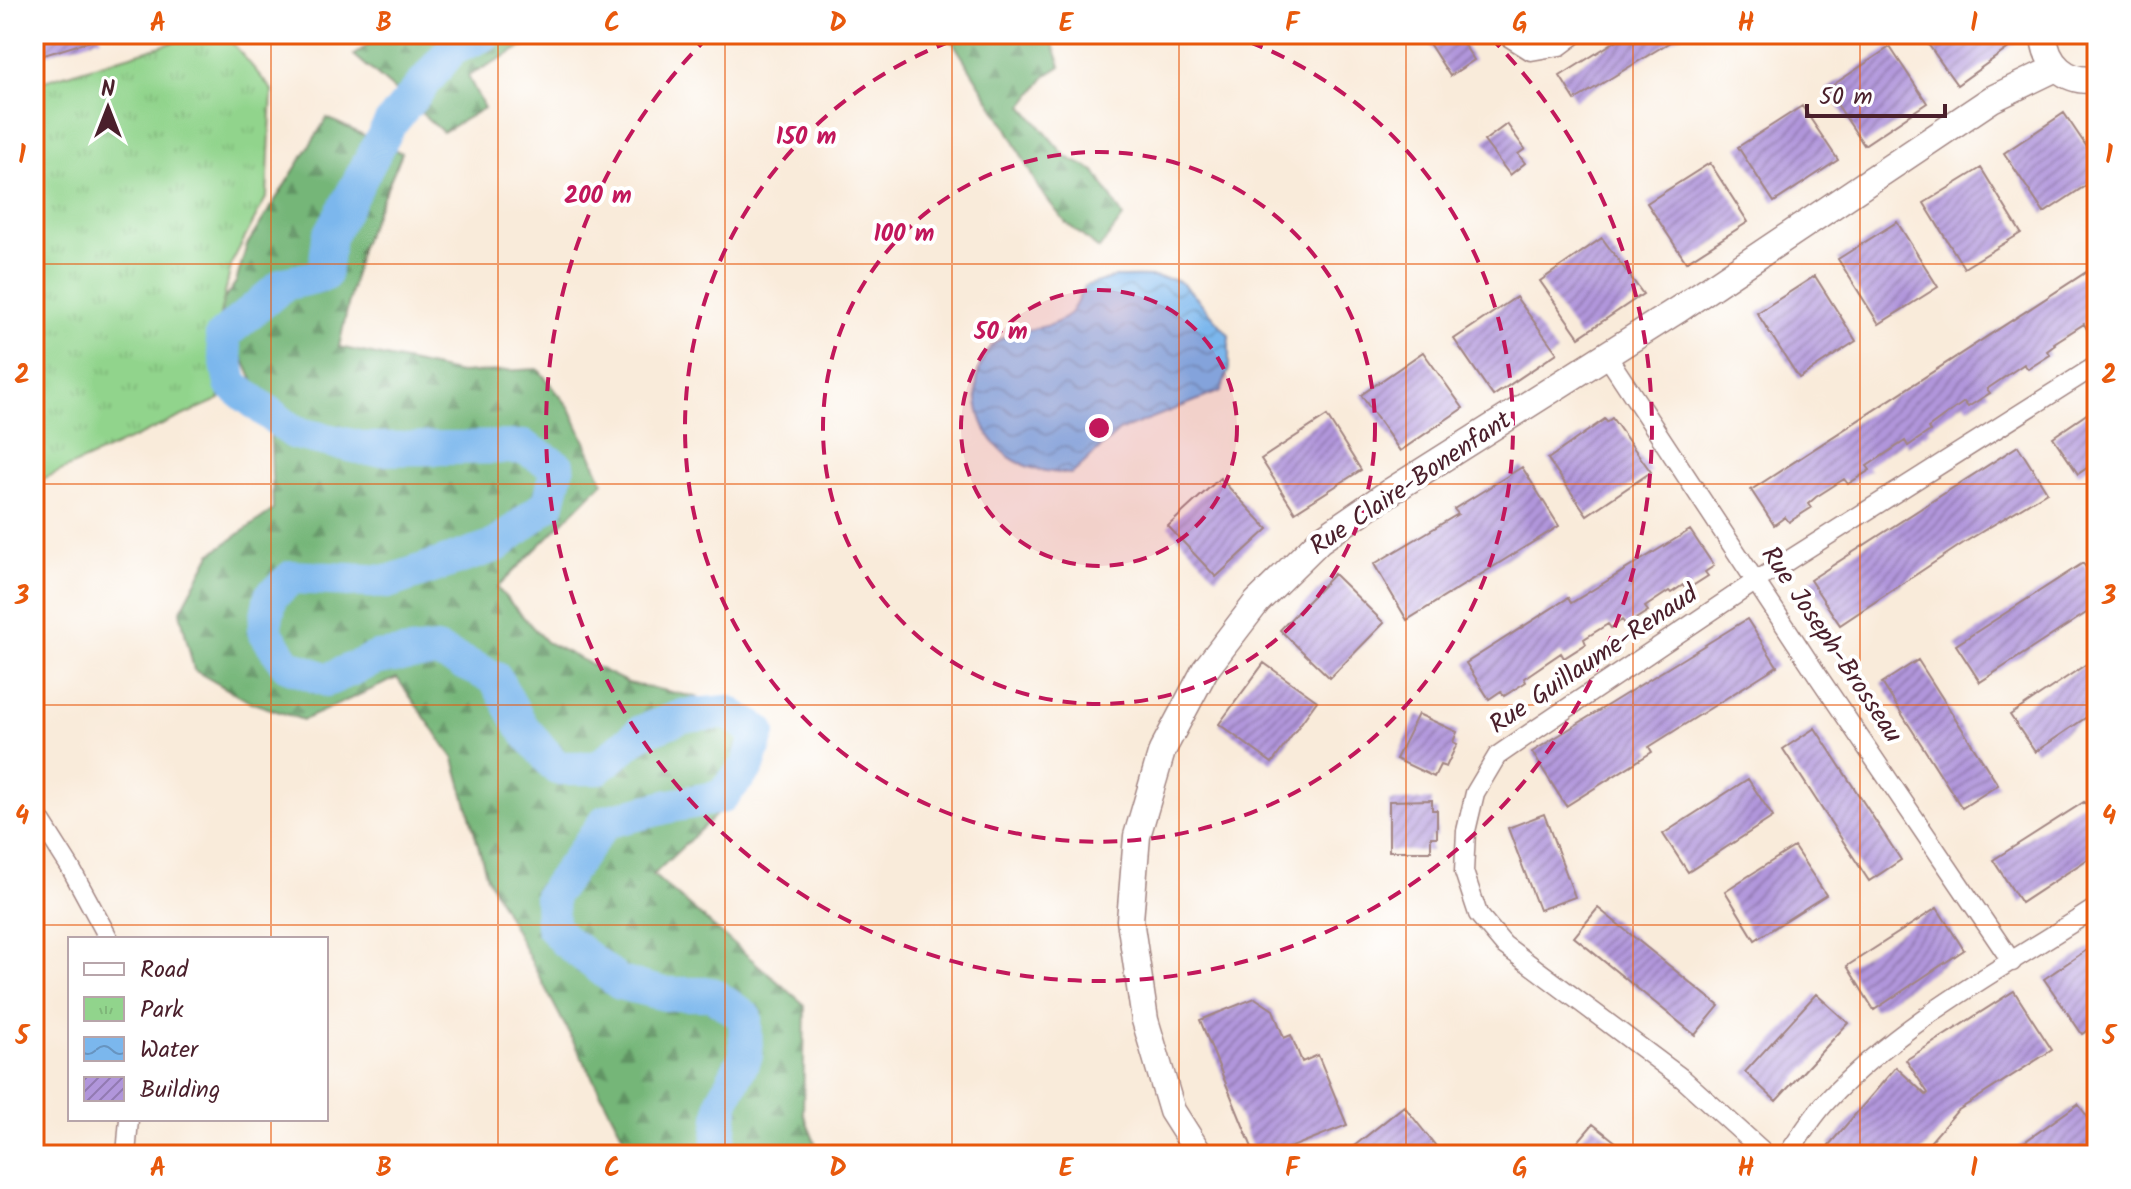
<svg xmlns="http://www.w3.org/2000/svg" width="2131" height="1189" viewBox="0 0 2131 1189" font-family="Kalam,sans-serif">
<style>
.forest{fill:url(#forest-firs);stroke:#5f6a52;stroke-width:2}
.park{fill:url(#park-tufts);stroke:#6e7a5c;stroke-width:2}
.water{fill:url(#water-waves);stroke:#626b8c;stroke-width:2}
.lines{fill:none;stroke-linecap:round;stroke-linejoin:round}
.river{stroke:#7bb7ed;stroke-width:34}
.building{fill:url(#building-hatch)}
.street-casing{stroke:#a28582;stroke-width:21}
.secondary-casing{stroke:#a28582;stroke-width:29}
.street{stroke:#fff;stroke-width:18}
.secondary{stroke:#fff;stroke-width:26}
.grid{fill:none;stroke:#e8590c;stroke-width:2;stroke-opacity:0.55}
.ring{fill:none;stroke:#c2185b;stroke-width:4;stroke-dasharray:14 10}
.labels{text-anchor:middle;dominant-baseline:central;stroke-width:8;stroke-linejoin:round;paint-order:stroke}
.street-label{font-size:26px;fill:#4a1f2b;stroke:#fff}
.centre{fill:#c2185b;stroke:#fff;stroke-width:4}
.ring-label{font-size:24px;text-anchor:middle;font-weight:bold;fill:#c2185b;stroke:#fff;stroke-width:8;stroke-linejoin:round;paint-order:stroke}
.neatline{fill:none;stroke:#e8590c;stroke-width:3}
.grid-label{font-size:26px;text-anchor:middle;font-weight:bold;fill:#e8590c}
</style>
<defs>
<pattern id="forest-firs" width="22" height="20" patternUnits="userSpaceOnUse" patternTransform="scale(2)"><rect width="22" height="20" fill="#74b678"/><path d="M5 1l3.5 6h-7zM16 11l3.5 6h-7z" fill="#619363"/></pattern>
<pattern id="park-tufts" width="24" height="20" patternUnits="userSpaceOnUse" patternTransform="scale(2)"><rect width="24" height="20" fill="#91d48c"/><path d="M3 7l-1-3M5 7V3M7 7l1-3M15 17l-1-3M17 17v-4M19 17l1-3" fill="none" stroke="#7fb679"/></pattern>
<pattern id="water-waves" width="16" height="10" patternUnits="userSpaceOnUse" patternTransform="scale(2)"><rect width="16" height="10" fill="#7bb7ed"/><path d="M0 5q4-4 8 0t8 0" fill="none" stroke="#6794c0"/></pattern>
<pattern id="building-hatch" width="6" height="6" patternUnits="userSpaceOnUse" patternTransform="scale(2)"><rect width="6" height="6" fill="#b196db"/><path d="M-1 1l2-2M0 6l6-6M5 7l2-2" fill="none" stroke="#927ab2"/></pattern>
</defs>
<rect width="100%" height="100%" fill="#fff"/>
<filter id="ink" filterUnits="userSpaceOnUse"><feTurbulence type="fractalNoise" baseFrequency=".0125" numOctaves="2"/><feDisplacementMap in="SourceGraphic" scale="16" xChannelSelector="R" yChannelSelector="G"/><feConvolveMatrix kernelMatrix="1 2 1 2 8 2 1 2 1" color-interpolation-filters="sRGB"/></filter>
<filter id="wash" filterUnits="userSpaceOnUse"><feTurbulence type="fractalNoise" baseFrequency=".006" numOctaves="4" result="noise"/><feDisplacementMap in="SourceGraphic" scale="32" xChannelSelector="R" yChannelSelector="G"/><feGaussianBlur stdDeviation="1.8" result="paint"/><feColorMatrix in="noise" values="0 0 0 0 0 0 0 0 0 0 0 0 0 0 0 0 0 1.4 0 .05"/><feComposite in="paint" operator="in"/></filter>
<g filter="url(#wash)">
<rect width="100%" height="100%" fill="#f9ebda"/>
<path class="forest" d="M382,34H522L518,37L526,45L468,76L484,108L443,132L354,55Z
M948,34H1011L1031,40L1052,41L1061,66L1047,75L1023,106L1066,157L1095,171L1123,217L1099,249L1066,223L1039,189L1007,128Z
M327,118L402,153L360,249L339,347L460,373L538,369L570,408L603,482L497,588L546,642L628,683L739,706L760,773L653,875L805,1005L803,1113L820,1155H633L487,877L454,759L397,678L303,720L250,702L194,670L180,612L211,554L273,510L270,416L219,307L236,282L247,245Z"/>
<path class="park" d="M201,34H225L272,90L267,196L232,262L213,346L220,399L34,483V84Z"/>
<path class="water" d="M1115,277C1131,277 1166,275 1180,282C1192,290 1218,323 1229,335V369L1221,391L1119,431L1072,474C1037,472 1008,466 988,434C970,404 971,353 1006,336C1027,326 1053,331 1070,313C1076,306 1080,294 1085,286Z"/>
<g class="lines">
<path class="river" d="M485,34L452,49L390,124L329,237L324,275L284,284L222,336L231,384L295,433L367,449L524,447L558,467L549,503L497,545L388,582L292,577L271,596L264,630L287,665L327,680L377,658L437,651L495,678L522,727L557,768H598L641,732L683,716L727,712L759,732L748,766L721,797L670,806L605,822L551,896L552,926L564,940L620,983L665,994H712L745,1017L746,1055L723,1100L717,1155"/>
</g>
<g id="blocks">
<path class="building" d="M34,34H100L101,38L34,58Z
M1423,34H1457L1474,60L1450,76Z
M1627,34H1683L1575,100L1560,76Z
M1921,34H2028L1957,85Z
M1890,47L1927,103L1864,145L1827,89Z
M1802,106L1838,160L1774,202L1738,147Z
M2064,113L2097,162V178L2044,213L2004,153Z
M1507,124L1525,149L1518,154L1525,163L1510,175L1484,141Z
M1710,163L1748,222L1686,262L1647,203Z
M1981,168L2021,233L1964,268L1924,203Z
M1897,222L1938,287L1879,324L1838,259Z
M1602,238L1643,294L1579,337L1540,281Z
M2091,269L2097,278V322L2087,329L2084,324L2054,343L2055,345L2047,351L2050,355L2028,369L2024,364L1987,389L1990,393L1968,407L1964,402L1928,428L1930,431L1908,446L1905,441L1867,466L1870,470L1848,484L1844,479L1816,497L1808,504L1811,508L1789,522L1785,517L1774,525L1751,490Z
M1815,276L1856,341L1799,378L1757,313Z
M1516,297L1557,353L1493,396L1454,339Z
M1423,352L1463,408L1400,451L1361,395Z
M2097,407V461L2078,474L2053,437Z
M1327,416L1361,470L1295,512L1261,459Z
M1612,418L1651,472L1587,515L1548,459L1605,419L1607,422Z
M2018,446L2047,492L1965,542L1840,625L1810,580Z
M1522,467L1559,526L1407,620L1374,564L1458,514L1454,509Z
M1220,478L1268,529L1216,577L1168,526Z
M1690,530L1714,566L1705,572L1708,576L1686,590L1683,585L1671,593L1669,591L1645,607L1648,611L1626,625L1622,620L1611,628L1608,624L1584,639L1586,644L1564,658L1561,653L1524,678L1526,682L1504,696L1501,691L1489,699L1466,663L1568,598L1571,603Z
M2083,563L2097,584V606L1980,682L1956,645Z
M1334,574L1384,623L1330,678L1280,630Z
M1747,619L1777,666L1649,747L1652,752L1566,806L1532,752Z
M2097,657V710L2035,752L2010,715Z
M1918,660L1998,785L1962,808L1882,683Z
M1264,663L1317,701L1272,763L1219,724Z
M1418,714L1457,732L1453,742L1457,744L1446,767L1440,765L1434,777L1396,759Z
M1815,728L1901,860L1869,881L1783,749Z
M1748,779L1773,817L1688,872L1663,834Z
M1432,800V810H1437V837H1431V851H1389V801Z
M2084,802L2097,823V853L2021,903L1993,860Z
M1544,814L1575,897L1539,910L1508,828Z
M1794,847L1826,895L1755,940L1725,891Z
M1598,908L1719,1006L1695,1035L1574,937Z
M1937,908L1964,950L1874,1010L1847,966Z
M2097,943V1024L2082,1034L2044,979Z
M2014,991L2052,1050L1957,1111L1919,1155H1841L1829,1145L1896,1067L1926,1095L1928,1093L1906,1060Z
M1816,994L1848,1023L1776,1101L1745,1072Z
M1255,998L1273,1010L1284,1038L1291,1035L1302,1062L1318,1055L1347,1125L1272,1155H1255L1200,1020Z
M2078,1104L2097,1130V1155H2006Z
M1404,1106L1443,1155H1343Z
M1593,1124L1632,1155H1576L1582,1148L1576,1144Z"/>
</g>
</g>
<g filter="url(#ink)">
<use href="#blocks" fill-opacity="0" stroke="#a28582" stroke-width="2"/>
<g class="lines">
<defs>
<path id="street" d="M1504,34L1531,51L1560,46L1576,34
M1607,356L1818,676L2012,962
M34,810L70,867L109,939
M126,1155L129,1119
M1767,1155L1683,1079L1504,945L1478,914L1464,872L1466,831L1475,793L1497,756L1526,736L1756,581L2097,365
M1787,1155C1800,1137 1812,1117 1827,1101C1903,1020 2005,967 2097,907"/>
<path id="secondary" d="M2044,34C2045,64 2067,84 2097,79
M1200,1155L1172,1111L1145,1020L1130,920L1137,836L1162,751L1205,670L1257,602L1320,540L1390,492L1679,309L1992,99L2056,68"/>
</defs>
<use href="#street" class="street-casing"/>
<use href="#secondary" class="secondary-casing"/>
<use href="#street" class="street"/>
<use href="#secondary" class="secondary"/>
</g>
</g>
<path class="grid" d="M271,34V939M498,34V1155M725,34V1155M952,34V1155M1179,34V1155M1406,34V1155M1633,34V1155M1860,34V1155M34,264H2097M34,484H2097M34,705H2097M34,925H2097M271,1119V1155"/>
<circle cx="1099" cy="428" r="138" fill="#c2185b" fill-opacity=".12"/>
<g class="ring">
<circle cx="1099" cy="428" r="138"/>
<circle cx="1099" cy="428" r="276"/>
<path d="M1227 34A414 414 0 1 1 971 34"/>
<path d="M1490 37A553 553 0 1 1 708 37"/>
</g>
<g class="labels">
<g class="street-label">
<text transform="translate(1411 484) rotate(-34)">Rue Claire-Bonenfant</text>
<text transform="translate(1831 645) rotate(56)">Rue Joseph-Brosseau</text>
<text transform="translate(1594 660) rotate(-34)">Rue Guillaume-Renaud</text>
</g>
</g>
<circle cx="1099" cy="428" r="12" class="centre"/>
<g class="ring-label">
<text x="806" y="144">150 m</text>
<text x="598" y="203">200 m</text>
<text x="904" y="241">100 m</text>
<text x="1001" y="339">50 m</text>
</g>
<rect width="2131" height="1189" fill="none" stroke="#fff" stroke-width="88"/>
<rect x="68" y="937" width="260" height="184" fill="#ffffff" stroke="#b7a5aa" stroke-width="2"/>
<rect x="84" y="963" width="40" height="12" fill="#ffffff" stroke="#b7a5aa" stroke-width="2"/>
<text x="140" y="977" font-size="24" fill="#4a1f2b">Road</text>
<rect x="84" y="997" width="40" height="24" fill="url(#park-tufts)" stroke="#b7a5aa" stroke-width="2"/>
<text x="140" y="1017" font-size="24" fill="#4a1f2b">Park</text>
<rect x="84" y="1037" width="40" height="24" fill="url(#water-waves)" stroke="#b7a5aa" stroke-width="2"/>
<text x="140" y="1057" font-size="24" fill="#4a1f2b">Water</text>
<rect x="84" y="1077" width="40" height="24" fill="url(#building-hatch)" stroke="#b7a5aa" stroke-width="2"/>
<text x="140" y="1097" font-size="24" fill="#4a1f2b">Building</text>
<g transform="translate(108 108)" stroke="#ffffff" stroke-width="6" paint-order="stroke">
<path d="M0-6L14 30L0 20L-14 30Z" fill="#4a1f2b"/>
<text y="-12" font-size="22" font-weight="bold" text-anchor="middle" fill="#4a1f2b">N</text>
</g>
<path d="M1807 104v12h138v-12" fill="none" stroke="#4a1f2b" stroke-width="4"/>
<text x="1819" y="104" font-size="24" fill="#4a1f2b" stroke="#ffffff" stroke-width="6" paint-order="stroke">50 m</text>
<rect x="44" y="44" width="2043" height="1101" class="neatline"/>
<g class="grid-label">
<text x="158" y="31">A</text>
<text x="384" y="31">B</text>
<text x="612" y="31">C</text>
<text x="838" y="31">D</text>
<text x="1066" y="31">E</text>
<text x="1292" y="31">F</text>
<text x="1520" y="31">G</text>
<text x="1746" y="31">H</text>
<text x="1974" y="31">I</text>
<text x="22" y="163">1</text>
<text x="2109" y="163">1</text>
<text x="22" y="383">2</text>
<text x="2109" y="383">2</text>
<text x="22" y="604">3</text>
<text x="2109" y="604">3</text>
<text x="22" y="824">4</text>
<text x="2109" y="824">4</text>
<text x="22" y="1044">5</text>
<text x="2109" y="1044">5</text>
<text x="158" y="1176">A</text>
<text x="384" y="1176">B</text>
<text x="612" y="1176">C</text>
<text x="838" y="1176">D</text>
<text x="1066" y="1176">E</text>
<text x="1292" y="1176">F</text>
<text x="1520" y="1176">G</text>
<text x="1746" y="1176">H</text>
<text x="1974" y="1176">I</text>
</g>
</svg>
